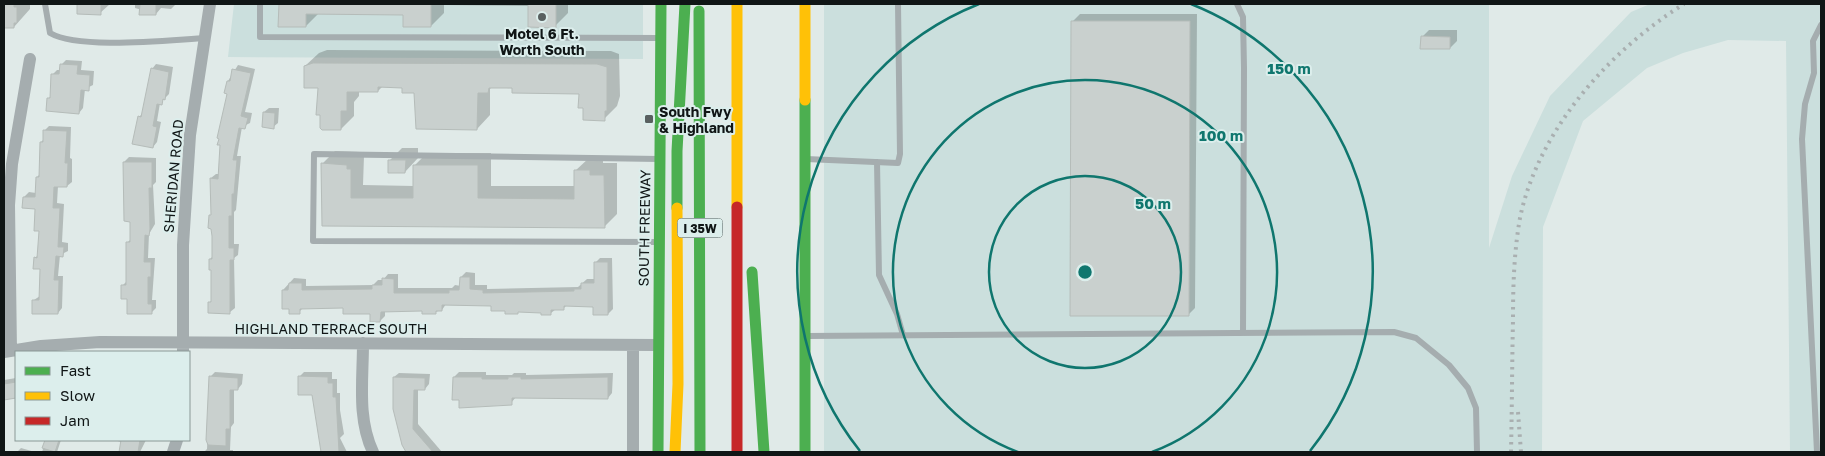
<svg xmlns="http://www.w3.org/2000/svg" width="1825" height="456" viewBox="0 0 1825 456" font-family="'Golos Text',sans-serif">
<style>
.built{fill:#cbdfdd}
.shadow{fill:#0003}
.building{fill:#c9d0ce;stroke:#b5bcb9}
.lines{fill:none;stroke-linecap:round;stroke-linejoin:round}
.lane{stroke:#a5adaf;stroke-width:6}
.street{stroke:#a5adaf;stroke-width:12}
.fast{stroke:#4caf50;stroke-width:11}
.slow{stroke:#ffc107;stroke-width:11}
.jam{stroke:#c62828;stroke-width:11}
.rail{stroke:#a9afb0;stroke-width:4;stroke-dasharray:2.5 5;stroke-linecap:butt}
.ring{fill:none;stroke:#0f766e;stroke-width:2.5}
.poi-dot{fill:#596060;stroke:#dceeec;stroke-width:2}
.labels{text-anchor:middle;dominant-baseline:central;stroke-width:4;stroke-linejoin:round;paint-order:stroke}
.shield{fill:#dceeec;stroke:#4d5756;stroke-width:1}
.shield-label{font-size:12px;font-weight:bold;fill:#101616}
.poi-label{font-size:14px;font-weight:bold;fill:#101616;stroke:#dceeec}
.street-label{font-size:14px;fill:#101616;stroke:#dceeec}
.centre{fill:#0f766e;stroke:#dceeec;stroke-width:2.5}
.ring-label{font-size:15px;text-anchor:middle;font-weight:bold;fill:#0f766e;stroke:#dceeec;stroke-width:4;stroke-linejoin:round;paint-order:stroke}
</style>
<rect width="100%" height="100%" fill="#e0eae8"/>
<path class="built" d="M234,4H643V59L228,57Z
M824,4H1489V248L1512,176L1550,96L1631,12L1650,4H1821V452H1790L1786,41L1728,40L1683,53L1647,68L1583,121L1543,227L1542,452H824Z"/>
<path class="shadow" d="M4,4H30V9L14,27H4Z
M78,4H110L100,13H78Z
M135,4H176L171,9L161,8L156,14L135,8Z
M280,4H568V13L555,26L529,6L444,5V13L431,26L405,14L319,13L306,26H280Z
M1080,14H1197L1195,308L1188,315L1073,21Z
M1429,30H1457V41L1450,48L1422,37Z
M327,50L611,51L619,54L620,96L617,106L604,119L584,106L580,93L492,87L490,89V115L477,129L403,86H383L378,91H359V96L354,102V116L341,129L319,87L305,66L319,53Z
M66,60L82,61L81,70L94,71L93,85L85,89L83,108L79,113L49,98L51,96L52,75L57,70H60L61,65Z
M156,64L173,67L169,94L160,103L157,121L161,122L157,142L153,147L139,117L143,113L152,69Z
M238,65L255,69L245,112L252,113L250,123L242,127L237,156H241L236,210L234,212V244H239L238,255L234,258L235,308L230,312L209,303L212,300V268L210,259L213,256L214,236L210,216L212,214L211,178L216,174H219L229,93L228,81Z
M269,108H279L278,123L273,127L264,112Z
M49,126L71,127L70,158L72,159V182L67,186H58L57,203L64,204L62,242L68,243V251L60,255L58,276H63L62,308L58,313L34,300L40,296L41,268L35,258L39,254L41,230L36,208L24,197L29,192L36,193L37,177L40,174L41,142L44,139V131Z
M402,148H418V158L405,172L389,161Z
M335,151L360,152L364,156L363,185L414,186V166L427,153H491V186H575V171L589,158H603V163H617V214L604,227L324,225L322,164Z
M129,157L156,158V182L153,185L155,224L149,234L148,258H155L152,300H156V308L152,312L129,298L122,286L127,281V243L131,239V220L124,162Z
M600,258H612L613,309L608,314L595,305H567L563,309H556L551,313L520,311L518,312L492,304H446L442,310L435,312L423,310H385V316L380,321L371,312L345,307L303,308L299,312L290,308L283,290L294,278L306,279V286L373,285L378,280H383L388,274H398V288H452L455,285L461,286V277L466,272L475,273V285H487V289L578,287L587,279H595V263Z
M215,372L243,374L242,384L238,389H234V423L231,427L230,450H233V452H204L207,449L210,377Z
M304,372H332V379H337V393H340V410L344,434L340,438L347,452H322L313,394L299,377Z
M459,372H486V375H512L514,373H526V375L613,373L612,393L608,398L516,397L511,403L460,399L454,377Z
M399,373L430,374L429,384L425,389H418V424L442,452H410L403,444L394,377Z
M16,378V397L4,399V380Z
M46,440H61L57,452H42Z
M113,440H146L140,452H120L122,442Z
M21,448L35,452H17Z"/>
<path class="building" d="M4,4H14V7H17V23H14V28H4Z
M77,4H101V15L77,14Z
M140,4H156V15H139Z
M279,4H431V27H403V15L306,14V27H278Z
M528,4H556V28L528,27Z
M1071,21H1190L1189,316H1070Z
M1421,36L1450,37V49H1420Z
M313,63L597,64L607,67V111H605V121L583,120V108H578L579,94L512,93V88H489L488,93H478L477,130L416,129L414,93H402V88L378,87V92H347V111H341V130H322L320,128V115H316L318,88H304V66Z
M60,64L78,65L77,74L90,75L89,91L81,90L79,114L46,111L47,98H50L51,74H59Z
M151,68L169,72L165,100L163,99L162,105L157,104L153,126L157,127L153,148L132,144L138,116L141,117Z
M232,69L251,73L241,116L248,118L245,129L239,128L233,160H237L234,194H232V216H229V248H234V260H230V314L208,313V302H211V270H209V259H212V236L211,229L208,228L209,215H211L210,178L218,179L220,145H217L219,139L217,138L227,94L224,93L227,81H230Z
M263,112L275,113L274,129L262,127Z
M43,130L67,131L65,163H68L67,187H54L53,208H60L58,247H64L63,257L56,256L54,280H59L58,314H32V300H39L40,269H33L34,257L37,258L39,231H34L35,209L22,208L23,197H35L36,177H39L40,142H43Z
M388,160H406L405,173H388Z
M123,162H152V188H149L150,229L149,236L145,235L144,262H151V277H148V304H152V314H127V299H121V285H126V242H130V222L124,221Z
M321,163L347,165V169H351V198H413V165H478V198L574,199V170H590V175H604L605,228L322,226Z
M594,262H608V315H593V307L564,306V310H551V315H541V313L518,312V314H505V311H491V306L442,305V311H436V314H422V311L381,312L380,322H370V314H343V308L300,309V314H289V309H282V290H288L289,283H302V290L372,289V285H382V278L394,279V293H449V290H459L460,277H470V289L483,290V293L574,291V289H581V283H594Z
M209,376L238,378V390H230V429H226V446L208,445L206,440Z
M298,376L328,377V383H333V397H336L339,452H321L312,395H298Z
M393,377L425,378V390H414L413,429L433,452H406L402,445L393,409Z
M453,377H482V379H508V377H521V379L608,377V399L512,398V405L459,408V400H452Z
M16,382V398L4,400V384Z
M45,440H59L55,452L42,448Z
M121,440H140L138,452H119Z"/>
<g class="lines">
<path class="lane" d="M45,4L50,33C79,50 168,40 206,38
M260,4V37L660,38
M1237,4L1243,17L1244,68L1243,333
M659,159L314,154L313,241L659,242
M806,159L898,163L900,154L898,4
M877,162L879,275L897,314L903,335
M807,336L1394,332L1416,338L1449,365L1468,388L1476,408L1477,452
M1817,452L1802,139L1805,104L1814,73L1813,41L1821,25"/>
<path class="street" d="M363,343C363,380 357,418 373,452
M11,351L9,205L12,164L30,59
M4,352L41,346L100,342L658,345
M183,352V245L190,135L210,4
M173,452L177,440
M633,452V345"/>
<path class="fast" d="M699,11L700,452
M805,100V452
M677,208V151L685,4
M752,272L764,452
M658,452L661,4"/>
<path class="slow" d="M737,4V207
M805,4V100
M675,452L678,384L677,208"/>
<path class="jam" d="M737,207V452"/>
<path class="rail" d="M1518,412L1521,452
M1511,452C1512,408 1512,364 1513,320C1513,285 1514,252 1520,218C1538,130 1610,50 1684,4"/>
</g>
<g class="ring">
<circle cx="1085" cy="272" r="96"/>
<path d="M1018 452A192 192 0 1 1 1152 452"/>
<path d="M860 451A288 288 0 0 1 979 4M1191 4A288 288 0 0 1 1310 451"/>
</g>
<g class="poi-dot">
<circle cx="542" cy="17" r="5"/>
<rect x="644" y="114" width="10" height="10" rx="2.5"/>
</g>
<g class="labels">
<rect class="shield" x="677.5" y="218.5" width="45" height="19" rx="4"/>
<g class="shield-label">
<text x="700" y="228">I 35W</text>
</g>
<g class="poi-label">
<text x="542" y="33">Motel 6 Ft.<tspan x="542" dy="16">Worth South</tspan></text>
<text x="659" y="111" text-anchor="start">South Fwy<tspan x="659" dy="16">&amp; Highland</tspan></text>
</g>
<g class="street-label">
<text transform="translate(173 176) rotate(-85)">SHERIDAN ROAD</text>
<text transform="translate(644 228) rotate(-89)">SOUTH FREEWAY</text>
<text x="331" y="328">HIGHLAND TERRACE SOUTH</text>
</g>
</g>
<circle cx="1085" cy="272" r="8" class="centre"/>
<g class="ring-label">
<text x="1289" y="74">150 m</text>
<text x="1221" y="141">100 m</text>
<text x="1153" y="209">50 m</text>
</g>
<rect width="1825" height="456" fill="none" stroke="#101616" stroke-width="10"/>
<rect x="15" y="351" width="175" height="90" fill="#dceeec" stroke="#8a9896"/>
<rect x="25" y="367" width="25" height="8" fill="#4caf50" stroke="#8a9896"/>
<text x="60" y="376" font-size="15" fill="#101616">Fast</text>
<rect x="25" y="392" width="25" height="8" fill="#ffc107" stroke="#8a9896"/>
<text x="60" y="401" font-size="15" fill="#101616">Slow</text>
<rect x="25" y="417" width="25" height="8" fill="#c62828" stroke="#8a9896"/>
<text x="60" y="426" font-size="15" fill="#101616">Jam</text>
</svg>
